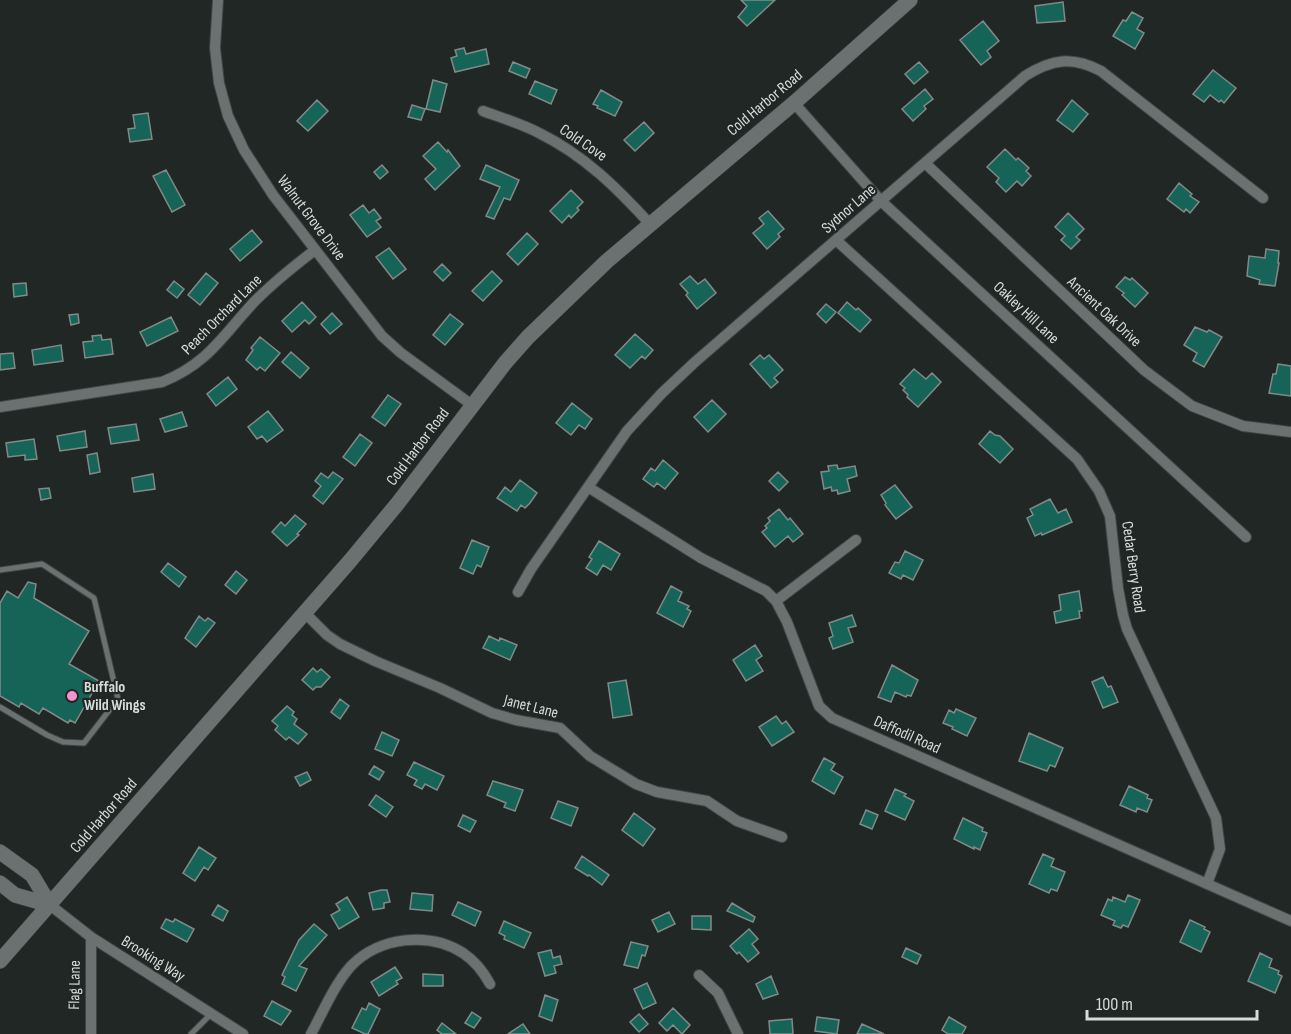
<svg xmlns="http://www.w3.org/2000/svg" width="1291" height="1034" viewBox="0 0 1291 1034" font-family="'Sofia Sans Condensed',sans-serif">
<style>
.building{fill:#166458;stroke:#828a88;stroke-width:1.5}
.lines{fill:none;stroke-linecap:round;stroke-linejoin:round}
.service-casing{stroke:#3f4544;stroke-width:7}
.minor-casing{stroke:#3f4544;stroke-width:12}
.secondary-casing{stroke:#3f4544;stroke-width:16}
.service{stroke:#6a7170;stroke-width:5}
.minor{stroke:#6a7170;stroke-width:10}
.secondary{stroke:#6a7170;stroke-width:15}
.poi-dot{fill:#f890cc;stroke:#212725;stroke-width:2}
.labels{text-anchor:middle;dominant-baseline:central;stroke-width:4.5;stroke-linejoin:round;paint-order:stroke}
.street-label{font-size:16px;fill:#d7dbda;stroke:#212725}
.poi-label{font-size:16px;font-weight:bold;fill:#d7dbda;stroke:#212725;text-anchor:start}
</style>
<rect width="100%" height="100%" fill="#212725"/>
<path class="building" d="M741,0H775L747,26L738,17L747,6Z
M1063,2L1065,21L1037,23L1035,6Z
M1132,12L1143,18L1137,29L1144,33L1135,49L1113,36L1123,20L1126,21Z
M983,21L999,41L987,51L991,57L981,65L960,40Z
M464,48L466,54L486,49L489,64L455,72L451,58L457,56L455,50Z
M513,62L530,69L526,78L509,71Z
M919,62L928,72L914,84L905,74Z
M1213,70L1236,88L1224,103L1221,100L1219,102L1210,95L1204,102L1193,94Z
M433,80L447,84L440,112L426,109Z
M535,81L557,90L551,104L529,94Z
M925,89L933,99L924,106L926,109L913,121L902,109Z
M601,90L622,102L615,116L597,108L598,106L593,104Z
M317,100L328,111L308,131L297,121Z
M1072,100L1088,114L1073,132L1057,120Z
M412,105L425,109L421,120L408,117Z
M148,113L152,139L130,142L128,129L135,128L133,115Z
M644,122L654,133L635,151L624,140Z
M438,142L447,152L448,150L460,166L435,190L425,179L436,169L423,156Z
M1005,149L1016,160L1018,158L1029,168L1026,171L1031,176L1022,186L1017,181L1006,192L996,182L999,178L987,167Z
M382,165L388,172L380,179L374,172Z
M486,165L519,180L510,200L504,198L494,219L486,216L500,187L480,179Z
M166,170L185,205L172,212L153,176Z
M1179,183L1192,194L1190,196L1199,202L1190,213L1186,209L1184,212L1167,199Z
M571,190L583,202L577,208L579,210L571,218L569,215L562,223L550,211Z
M363,205L369,213L374,209L381,218L376,221L381,227L367,237L350,215Z
M768,211L784,229L778,234L780,237L767,249L753,233L764,224L759,218Z
M1068,213L1084,229L1076,237L1080,240L1071,249L1061,240L1065,236L1055,227Z
M252,230L262,242L240,261L230,249Z
M527,233L538,244L518,265L507,254Z
M389,248L406,269L393,279L376,257Z
M1266,249L1279,251L1278,263H1279L1275,286L1259,284L1260,280L1247,276L1249,256L1265,258Z
M442,264L451,273L443,281L434,272Z
M492,271L502,281L483,301L472,291Z
M206,273L218,283L200,305L188,295Z
M690,276L698,284L705,279L716,293L697,309L686,295L688,293L680,284Z
M1125,277L1130,280L1132,278L1148,293L1135,307L1122,295L1124,293L1116,287Z
M174,281L184,289L177,298L167,290Z
M26,283L27,295L14,297L13,284Z
M302,302L316,317L309,324L305,320L292,332L282,321Z
M847,302L856,310L858,308L871,320L860,332L838,313Z
M826,304L836,312L826,323L817,314Z
M332,313L342,324L330,334L321,324Z
M78,314L79,323L71,325L69,315Z
M450,314L463,324L445,345L433,335Z
M171,317L178,331L147,346L140,332Z
M1195,327L1207,332L1209,330L1222,337L1204,367L1193,361L1197,353L1184,345Z
M635,334L653,350L645,359L642,356L630,368L615,355Z
M101,335L102,340L111,339L113,354L85,358L83,342L93,341L92,336Z
M260,337L280,353L265,371L260,367L257,370L246,360L253,350L251,348Z
M61,345L63,361L34,365L32,350Z
M291,352L309,368L300,378L282,362Z
M13,353L15,368L0,370V354Z
M760,355L764,359L769,355L783,370L774,378L778,382L771,388L750,364Z
M1278,364L1291,366V396L1269,393L1273,374H1276Z
M914,369L926,379L932,373L941,382L918,407L907,397L908,395L903,390L905,388L900,384Z
M228,377L237,389L216,406L207,394Z
M388,395L401,404L385,426L372,417Z
M712,400L726,414L708,432L694,417Z
M572,403L592,419L585,429L579,425L571,435L556,423Z
M268,411L283,430L267,442L262,436L257,439L248,427Z
M182,412L187,426L165,432L160,419Z
M136,424L139,440L111,444L108,428Z
M85,431L87,447L60,451L57,436Z
M990,431L995,435L1000,436L1013,449L1000,463L979,444Z
M360,434L372,443L355,466L343,457Z
M34,439L37,459L25,460V455L8,457L6,443Z
M97,453L100,472L90,474L87,455Z
M663,460L678,473L665,489L657,483L654,487L643,479L651,468L655,471Z
M837,465L838,469L855,466L857,476L847,479L850,491L838,494L837,490L832,491L831,487L824,489L821,472L829,471L828,466Z
M333,472L343,479L323,504L313,496L321,486L315,481L321,473L328,478Z
M778,472L788,482L779,491L769,481Z
M153,474L155,489L134,492L132,478Z
M520,480L537,493L530,503L525,508L521,505L517,511L497,498L505,487L511,492Z
M895,485L912,507L896,519L885,505L886,503L881,495Z
M49,488L51,498L41,500L39,489Z
M1050,499L1058,513L1066,509L1072,522L1042,535L1041,533L1035,536L1027,518L1033,515L1030,509Z
M779,509L788,520L790,518L803,534L793,542L788,536L775,547L762,532L767,528L765,526L770,521L768,518Z
M295,515L306,524L297,534L299,535L287,546L272,532L281,522L285,526Z
M472,540L489,547L481,567L477,565L473,574L460,568Z
M599,541L620,554L611,570L603,565L597,575L586,568L592,559L589,557Z
M905,551L923,560L913,580L903,575L901,579L889,573L895,562L899,563Z
M168,563L186,577L179,587L161,572Z
M236,571L247,580L236,594L225,585Z
M28,582L36,584L34,598L89,631L69,664L99,681L75,723L70,720L68,723L43,708L39,714L21,703L19,707L0,696V603L7,591L18,598Z
M671,586L682,592L678,601L689,606L687,609L691,611L683,627L657,613Z
M1079,591L1082,611H1079L1080,618L1056,623L1054,612L1061,610L1059,595Z
M852,615L856,626L848,628L853,642L833,649L829,638L833,636L829,623Z
M199,616L205,621L208,618L215,623L196,647L185,638Z
M489,636L499,641L500,638L517,645L510,660L483,648Z
M755,645L762,656L756,660L763,671L746,681L733,660Z
M892,665L918,680L911,696L907,695L906,697L895,692L891,702L878,697Z
M313,668L317,672L321,669L330,677L321,687H316L313,690L302,680Z
M1103,677L1108,687L1111,686L1118,702L1103,708L1092,682Z
M626,680L632,715L613,718L608,683Z
M340,699L349,706L340,719L331,712Z
M287,706L294,712L292,715L297,719L294,724L307,734L298,744L289,737L286,740L275,730L278,726L272,721Z
M956,709L976,718L967,736L952,729L953,727L943,723L949,710L954,713Z
M776,716L782,724L786,721L794,732L772,746L759,727Z
M382,732L399,740L392,756L375,749Z
M1029,733L1063,748L1055,767L1050,765L1047,771L1019,761Z
M824,758L835,764L831,770L843,777L834,794L812,781Z
M414,762L444,776L437,790L425,784L422,789L414,785L417,780L407,775Z
M374,766L384,772L379,780L369,774Z
M307,772L311,780L300,786L295,777Z
M493,781L523,790L515,811L504,807L506,803L487,795Z
M1129,786L1148,795L1147,798L1152,800L1147,812L1137,808L1136,812L1120,805Z
M895,789L906,794L904,796L914,801L905,820L885,811Z
M376,795L393,807L386,817L369,805Z
M558,801L578,808L571,826L551,818Z
M866,810L878,815L872,829L860,824Z
M634,813L655,829L643,846L622,830Z
M463,815L476,821L470,832L458,826Z
M963,818L983,828L982,831L987,833L980,850L974,847V849L954,839Z
M199,847L216,858L208,870L204,867L195,881L183,873Z
M1043,854L1054,859L1051,866L1065,872L1057,891L1051,889L1049,893L1029,884Z
M582,856L609,875L602,885L589,875L588,876L575,868Z
M381,890H387L390,902L384,903V908L373,910L369,893Z
M412,893L433,895L432,911L410,909Z
M1128,895L1140,900L1128,927L1123,925L1121,928L1113,925L1115,921L1101,915L1108,899L1112,901L1113,897L1125,902Z
M347,897L359,917L339,929L331,915L340,910L336,904Z
M458,902L481,912L475,926L452,915Z
M732,903L755,917L753,922L727,911Z
M218,905L228,911L223,921L212,915Z
M669,912L675,924L658,932L652,920Z
M692,916H711V930L692,929Z
M166,919L173,922L175,919L194,929L187,942L161,928Z
M1190,920L1205,927L1204,929L1210,932L1201,952L1180,942Z
M504,921L531,933L524,948L504,939L505,936L499,933Z
M314,924L327,935L299,966L307,969L296,991L282,984L285,977L282,975L299,940Z
M749,929L758,939L752,944L759,953L748,962L739,952L737,954L730,946Z
M631,942L648,946L645,956L642,955L638,968L624,965Z
M906,948L921,955L917,964L902,957Z
M551,950L553,958L560,956L562,964L554,966L556,973L545,976L538,953Z
M1260,953L1272,959L1269,967L1279,971L1278,974L1282,976L1275,993L1248,981Z
M395,967L402,978L396,981L398,984L379,996L371,982Z
M423,974L443,975V986H423Z
M771,976L778,994L763,999L756,984Z
M647,983L656,1003L643,1009L634,989Z
M545,995L558,1000L552,1021L539,1016Z
M272,1001L291,1011L281,1025L264,1016Z
M369,1003L380,1009L368,1034H365L352,1028L362,1008L366,1010Z
M673,1008L690,1025L682,1034L673,1025L667,1031L659,1023Z
M472,1012L481,1018L474,1028L465,1023Z
M639,1014L648,1024L639,1032L630,1022Z
M817,1017L839,1020L837,1034L815,1031Z
M949,1017L966,1027L962,1034H948L942,1030Z
M792,1019L793,1034H770L769,1021Z
M442,1023L456,1034H442L437,1030Z
M523,1024L530,1034H508Z
M862,1024L884,1034H857Z"/>
<g class="lines">
<defs>
<path id="service" d="M0,570L42,564L94,598L118,699L84,743L63,742L47,735L0,707
M191,1034L211,1014"/>
<path id="minor" d="M218,0L215,48L219,83L228,116L244,150L273,195L382,336L401,353L472,405
M794,103L881,201L1246,537
M483,111C502,118 522,124 539,133C584,155 617,188 650,224
M925,163L1144,370L1192,406L1243,426L1291,432
M836,240L1077,459L1099,491L1110,516L1118,588L1123,615L1127,629L1216,818L1220,849L1207,884
M0,407L162,382C208,364 223,335 255,301C274,282 294,266 315,250
M588,487L701,558L766,591L776,601L787,622L819,706L832,718L1291,921
M518,592L531,569L627,431L662,393L695,362L1025,76C1052,59 1072,56 1101,71L1263,198
M776,601L856,540
M305,613L327,635L340,644L375,661L440,688L492,713L516,720L560,728L590,756L636,784L657,792L707,801L737,821L782,837
M50,905L91,937L243,1034
M699,975L718,993L738,1034
M91,1034V937
M311,1034C323,1012 334,985 351,966C379,937 429,931 463,953C475,961 483,971 490,984"/>
<path id="secondary" d="M0,852L32,875L50,905
M0,883L15,895L50,905
M0,961L350,561L398,503L505,363L528,337L607,261L794,103L910,0"/>
</defs>
<use href="#service" class="service-casing"/>
<use href="#minor" class="minor-casing"/>
<use href="#secondary" class="secondary-casing"/>
<use href="#service" class="service"/>
<use href="#minor" class="minor"/>
<use href="#secondary" class="secondary"/>
</g>
<circle class="poi-dot" cx="72" cy="696" r="6"/>
<g class="labels">
<g class="street-label">
<text transform="translate(765 103) rotate(-40)">Cold Harbor Road</text>
<text transform="translate(583 143) rotate(34)">Cold Cove</text>
<text transform="translate(849 209) rotate(-41)">Sydnor Lane</text>
<text transform="translate(311 218) rotate(53)">Walnut Grove Drive</text>
<text transform="translate(1104 312) rotate(43)">Ancient Oak Drive</text>
<text transform="translate(1026 313) rotate(43)">Oakley Hill Lane</text>
<text transform="translate(222 315) rotate(-45)">Peach Orchard Lane</text>
<text transform="translate(418 447) rotate(-53)">Cold Harbor Road</text>
<text transform="translate(1133 567) rotate(82)">Cedar Berry Road</text>
<text transform="translate(531 707) rotate(14)">Janet Lane</text>
<text transform="translate(907 735) rotate(24)">Daffodil Road</text>
<text transform="translate(104 816) rotate(-49)">Cold Harbor Road</text>
<text transform="translate(153 959) rotate(32)">Brooking Way</text>
<text transform="translate(75 985) rotate(-89)">Flag Lane</text>
</g>
<g class="poi-label">
<text x="84" y="687">Buffalo<tspan x="84" dy="18">Wild Wings</tspan></text>
</g>
</g>
<path d="M1087 1010v9h170v-9" fill="none" stroke="#d7dbda" stroke-width="3"/>
<text x="1096" y="1010" font-size="18" fill="#d7dbda" stroke="#212725" stroke-width="4.5" paint-order="stroke">100 m</text>
</svg>
